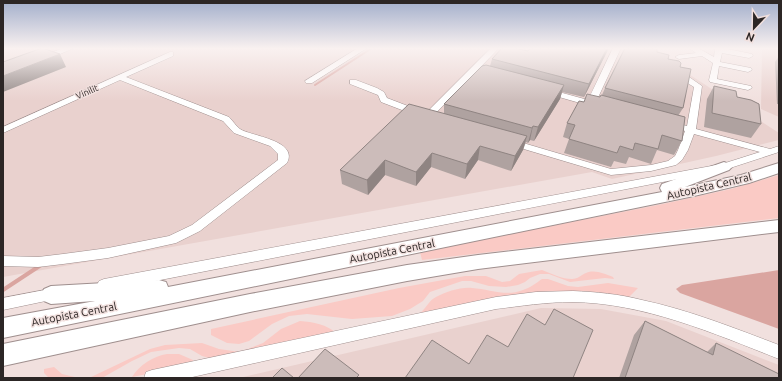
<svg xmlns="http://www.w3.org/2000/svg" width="782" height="381" viewBox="0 0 782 381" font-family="Ubuntu,sans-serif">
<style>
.built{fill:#e9d1ce}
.green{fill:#facac5}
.water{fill:#daa5a0}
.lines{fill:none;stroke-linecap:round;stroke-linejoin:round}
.stream-far1{stroke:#daa5a0;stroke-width:2}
.stream{stroke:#daa5a0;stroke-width:4}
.minor-casing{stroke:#9f8f8e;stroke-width:1}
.highway-casing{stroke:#9f8f8e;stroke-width:2}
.minor{fill:#fff;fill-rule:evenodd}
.highway{fill:#fff;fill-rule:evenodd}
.wall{fill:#afa2a0}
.shaded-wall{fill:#8f8482}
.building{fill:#ccbcba;stroke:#8f8482}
.labels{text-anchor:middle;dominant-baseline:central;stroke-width:3;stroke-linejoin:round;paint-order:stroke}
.far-street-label{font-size:9px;fill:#2c2625;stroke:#f1e0de}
.street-label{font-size:11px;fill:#2c2625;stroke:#f1e0de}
</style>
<rect width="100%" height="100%" fill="#f1e0de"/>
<path class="built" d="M3,48H649L779,133V140L716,156L612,179L592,172L3,277Z
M762,48H779V117L761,109Z
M541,308L601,309L666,321L779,365V378H239Z"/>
<path class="green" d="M779,175V218L422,260L420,252L663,204L731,189Z
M542,270C552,274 562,279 572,279C578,279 581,275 586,273C595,269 605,274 613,277L614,279L605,278L570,282L549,274H540L530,278L525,282L518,285L506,287L489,286L471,281H462L430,292L423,301L410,309L392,316L352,319L307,314L289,316L272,324L249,341L239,344L227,343L211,335V329L399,288L465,276H486L502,282L510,281L519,274Z
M542,279H548L568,286L578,287L608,283L638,288L629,297C611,294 593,291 574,291C524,291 468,305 419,314C425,310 429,300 436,297C446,292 460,287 472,288C489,289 506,297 523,290C530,288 536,283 542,279Z
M300,321C313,322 327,324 337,334L216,360L202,356L190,349L179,348L151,352L132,361L102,378H89L150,349L165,345L202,343L219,349L240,352L263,343L281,329Z
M167,354H179L193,360L194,365L132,377C139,365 154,356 167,354Z
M54,367L62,374L79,378H49L44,373V369Z"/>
<path class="water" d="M779,270V329L680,293L676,289L682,285Z"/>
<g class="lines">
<path class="stream-far1" d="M315,85L372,48"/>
<path class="stream" d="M3,290L41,265"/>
<defs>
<path id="minor" d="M63,48H74L46,60H40L39,58Z
M358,48H367L312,83H306L305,81Z
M491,48H499L430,119H424L423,117L424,115Z
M613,48H621L596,102L601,105L600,107H594L545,93L544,91L548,89L588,100Z
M689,48H698L714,57L715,48H723L752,54L753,56L749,58L722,53L720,62L751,68L752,70L748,72L719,66L717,79L751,86L752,88L748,90L710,82L709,80L713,63L702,56L679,59L675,57L679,55L696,53Z
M170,52H173V56L126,77L229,117C233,121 236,126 240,129C250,136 299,140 287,163L200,231L176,243L108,258L63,264L38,267L3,266V256L38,257L63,254L108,248L169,236L192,225L278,160V154L270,146L234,133L223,121L120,80L3,133V127Z
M673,70H679L702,86L696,129L770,149L779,146V152L724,170L104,291L99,289L97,285L99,281L104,279L722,164L760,152L694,134L688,150L682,160L676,165L651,171L611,175L507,144L505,142L510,139L513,140L611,169L651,165L668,161L675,156L678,150L685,131L678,128L683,125L687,126L694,87L673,74Z
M350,80H356L377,88L384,92L387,98L421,111L422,113L418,116L415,115L381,102L378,95L350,84Z
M55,288L60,290L62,294L60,298L3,310V298Z
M573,291C596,292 619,294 642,300C689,310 734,328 779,345V359C713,333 644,303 572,302C546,302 521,306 496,309L188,378H144L146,372L152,370L496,297L536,292Z"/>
<path id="highway" d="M724,162L729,164L732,167L729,170L685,187L741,175L779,163V173L749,183L694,196L3,338V318L95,301L51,304L44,301L41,295L44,289L51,286L159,280L166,282L168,287L662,192L660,188L662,184Z
M779,220V232L478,269L407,281L250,312L3,366V344L250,294L407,265L478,255Z"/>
</defs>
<use href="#minor" class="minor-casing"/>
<use href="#highway" class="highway-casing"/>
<use href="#minor" class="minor"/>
<use href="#highway" class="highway"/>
</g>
<path class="wall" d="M530,48H609L584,97L562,92L560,99L534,141L530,140L528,143L526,142L523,150L511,171L478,160L465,179L431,167L416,186L385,175L368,195L342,184L340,170L444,113V104L490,66L492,59L528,51Z
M657,52L680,67L683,108L678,116L682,141L674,155L657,150L651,164L629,157L626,164L614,161L611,167L564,153L569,139L563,137L567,123L584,102L600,97L602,95L605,88Z
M779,56V104H777L775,62Z
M714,86L737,97L761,124L751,138L704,127L707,99Z
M645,321L707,352L716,343L779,378H619L634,335Z"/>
<path class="shaded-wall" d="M607,48H609L584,97L589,84Z
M60,54L66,67L3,92V76Z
M564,85L560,99L534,141L538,127Z
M533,126L530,140L528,143L532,128Z
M527,136L523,150L511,171L515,156Z
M480,146L478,160L465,179L467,164Z
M432,153L431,167L416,186V172Z
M385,160V175L368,195L367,180Z"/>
<path class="building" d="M42,48L60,54L3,76V62Z
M502,48H515L528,51L530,48H607L589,84L492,59Z
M625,48H657V52L669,55L668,59L679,61L681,63L680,67L691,69L683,108L605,88Z
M486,65L564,85L538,127L533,126L532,128L444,104L482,66Z
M714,86L736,91L737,97L751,100L759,104L761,124L712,113Z
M587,94L600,97L601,95L685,117L682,141L662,135L658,149L635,143L633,150L620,146L617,153L569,139L575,125L567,123L579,101L584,102Z
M409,104L527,136L515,156L480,146L467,164L432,153L416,172L385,160L367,180L340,170Z
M554,309L593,330L573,378H405L432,340L469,364L487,335L508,347L527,314L545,325Z
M645,321L713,355L716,343L779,374V378H625Z
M325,349L359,375L356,378H298Z
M282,368L294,378H272Z"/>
<linearGradient id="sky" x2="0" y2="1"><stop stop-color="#a2aecb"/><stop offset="0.48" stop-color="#f9f1f0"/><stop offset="1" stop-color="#f9f1f0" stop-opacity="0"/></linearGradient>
<rect width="782" height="101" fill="url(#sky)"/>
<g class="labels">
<g class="far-street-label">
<text transform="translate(87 92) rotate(-24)">Vinilit</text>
</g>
<g class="street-label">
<text transform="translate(709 186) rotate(-13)">Autopista Central</text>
<text transform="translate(392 251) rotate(-11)">Autopista Central</text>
<text transform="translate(74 314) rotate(-11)">Autopista Central</text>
</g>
</g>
<rect width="782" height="381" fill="none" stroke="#2c2625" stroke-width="8"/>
<g transform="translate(754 28) rotate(202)" stroke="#f1e0de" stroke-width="3" paint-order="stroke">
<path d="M0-3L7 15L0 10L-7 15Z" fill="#2c2625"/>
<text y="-6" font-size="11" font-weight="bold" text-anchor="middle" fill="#2c2625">N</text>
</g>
</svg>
